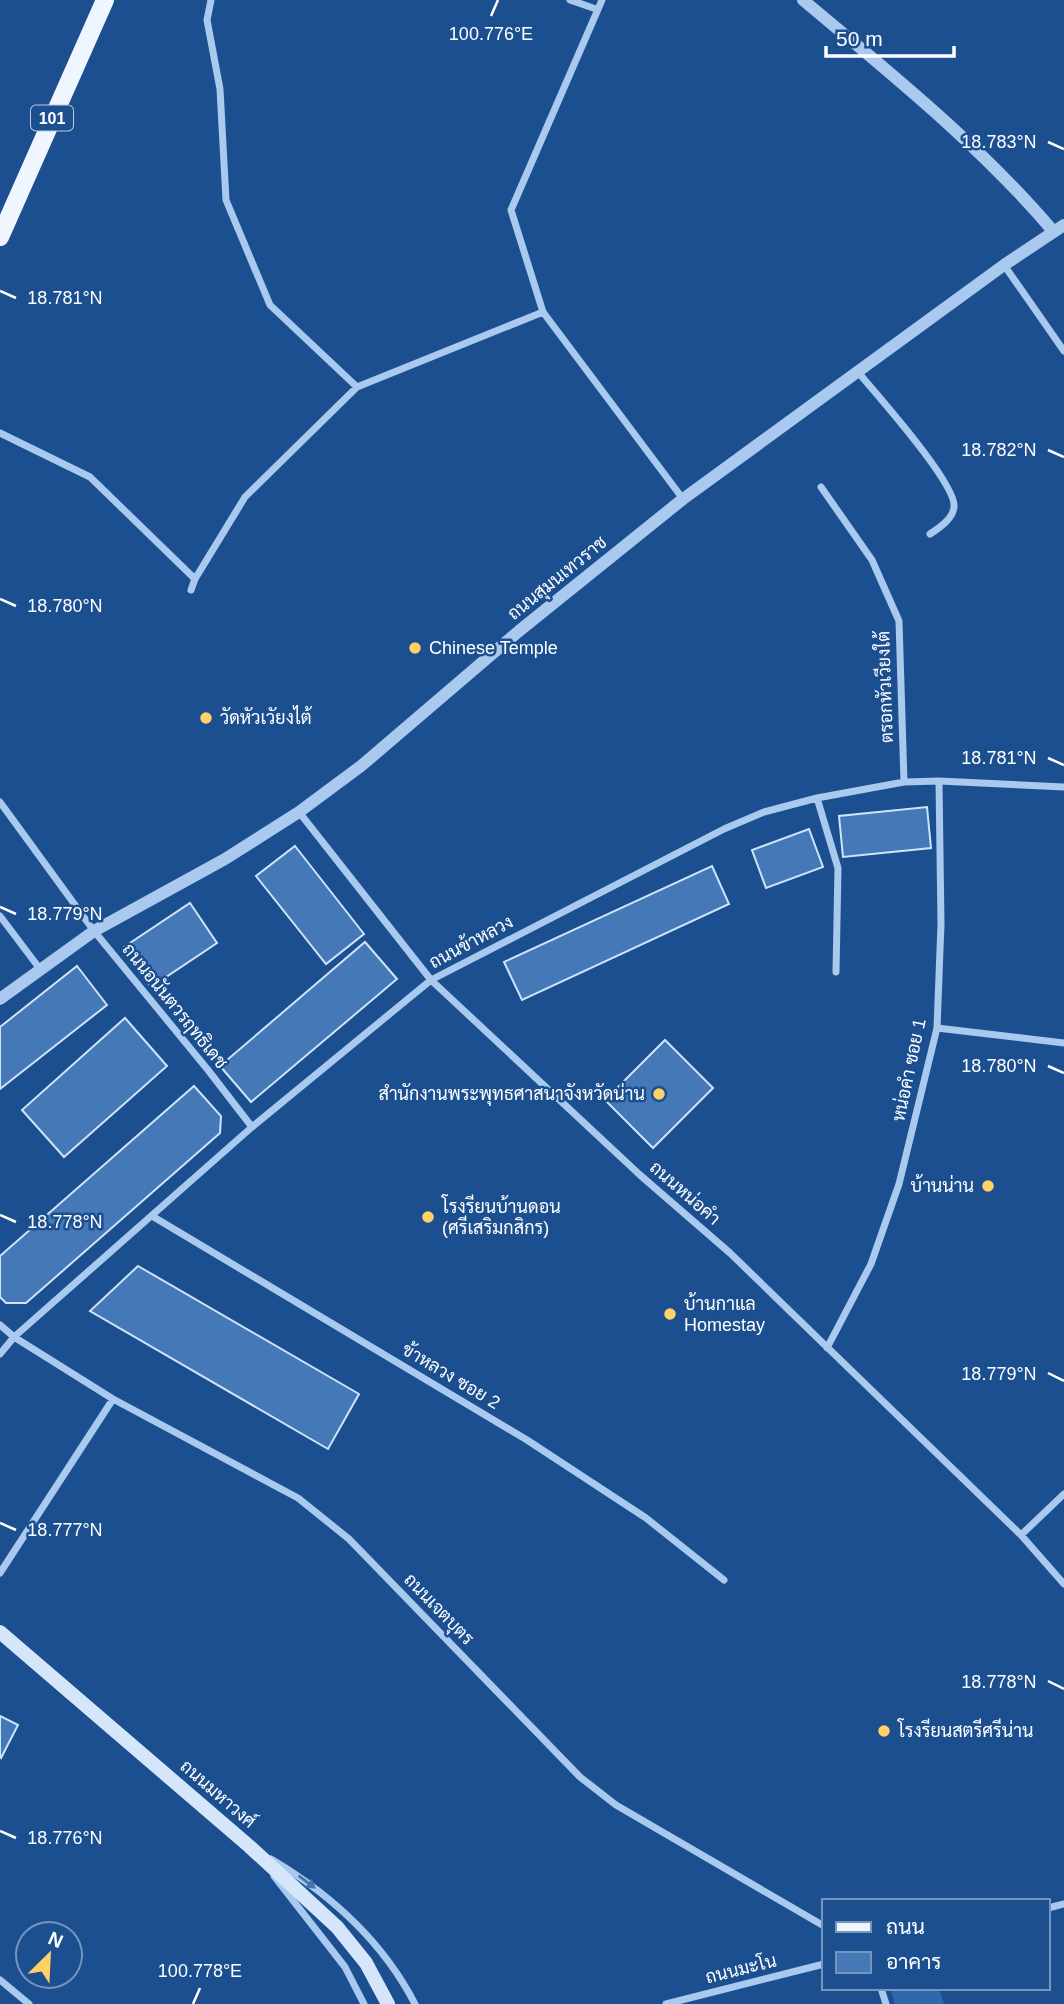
<svg xmlns="http://www.w3.org/2000/svg" width="1064" height="2004" viewBox="0 0 1064 2004" font-family="Helvetica,Sarabun,sans-serif">
<style>
.green{fill:#2e69ad}
.building{fill:#4478b7;stroke:#cfe3fa;stroke-width:2}
.lines{fill:none;stroke-linecap:round;stroke-linejoin:round}
.minor{stroke:#a9c9ee;stroke-width:7}
.tertiary{stroke:#a9c9ee;stroke-width:12}
.secondary{stroke:#d6e6fa;stroke-width:14}
.primary{stroke:#f0f6ff;stroke-width:18}
.oneway{fill:#4674ac}
.ticks{fill:none;stroke:#fff;stroke-width:2.5}
.poi-dot{fill:#ffd166;stroke:#1b4f8f;stroke-width:2.5}
.labels{text-anchor:middle;dominant-baseline:central;stroke-width:5;stroke-linejoin:round;paint-order:stroke}
.shield{fill:#1b4f8f;stroke:#bbcadd;stroke-width:2}
.shield-label{font-size:16px;font-weight:bold;fill:#fff}
.street-label{font-size:18px;fill:#fff;stroke:#1b4f8f}
.poi-label{font-size:18px;fill:#fff;stroke:#1b4f8f;text-anchor:start}
.ticks-label{font-size:18px;text-anchor:middle;fill:#fff;stroke:#1b4f8f;stroke-width:5;stroke-linejoin:round;paint-order:stroke}
</style>
<rect width="100%" height="100%" fill="#1b4f8f"/>
<path class="green" d="M890,1988H939L944,2004H895Z"/>
<path class="building" d="M927,807L931,848L843,857L839,816Z
M809,829L823,867L766,888L752,850Z
M295,846L364,934L326,964L256,876Z
M712,866L729,904L522,1000L504,962Z
M190,903L217,943L151,987L124,947Z
M365,942L397,979L251,1102L220,1066Z
M77,966L107,1005L0,1089V1027Z
M125,1018L167,1066L64,1157L22,1110Z
M665,1040L713,1088L653,1148L605,1100Z
M194,1086L221,1116L220,1133L26,1303H6L0,1297V1256Z
M138,1266L359,1394L328,1449L90,1311Z
M0,1716L18,1725L1,1758L0,1757Z"/>
<g class="lines">
<path class="minor" d="M211,0L207,20L220,89L226,200L270,305L357,387
M570,0L596,9
M1004,265L1064,351
M543,312L683,499
M858,372C876,394 957,484 954,507C953,519 939,528 930,534
M0,433L90,477L195,579
M821,487L872,560L899,621L904,782
M191,590L195,579L245,497L357,387L543,312L511,210L602,0
M817,798L838,868L836,972
M0,802L94,931L208,1070L252,1127
M299,812L431,980L640,1175L730,1253L1021,1535L1064,1584
M0,916L40,969
M937,1028L1064,1043
M152,1216L527,1440L646,1518L724,1580
M0,1325L14,1337L113,1399L298,1498L349,1539L580,1777L616,1805L824,1926
M827,1348L871,1264L899,1184L937,1028L941,924L939,781
M0,1354L14,1337L252,1127L431,980L724,829L764,812L817,798L904,782L939,781L1064,787
M1021,1535L1064,1494
M0,1573L113,1399
M271,1859C330,1894 383,1942 415,2004
M274,1876L345,1967L364,2004
M1048,1908L1064,1904
M0,1980L29,2004
M881,1988L886,2004
M666,2004L824,1964"/>
<path class="tertiary" d="M803,0C890,73 979,144 1053,231
M0,999L94,931L225,859L299,812L361,766L519,631L683,499L1004,265L1064,225"/>
<path class="secondary" d="M0,1632L249,1846L337,1927L366,1963L388,2004"/>
<path class="primary" d="M0,237L105,0"/>
</g>
<defs><path id="oneway-solid" d="M-6-.8H1V-3.2L6.5 0L1 3.2V.8H-6Z" transform="scale(1.75)"/></defs>
<use class="oneway" href="#oneway-solid" transform="translate(307 1882) rotate(37)"/>
<path class="ticks" d="M491,16L498,0M1048,142L1064,149M0,291L16,298M1048,450L1064,457M0,599L16,606M1048,758L1064,765M0,907L16,914M1048,1066L1064,1073M0,1215L16,1222M1048,1373L1064,1381M0,1523L16,1530M1048,1681L1064,1689M0,1831L16,1838M193,2004L200,1988"/>
<g class="poi-dot">
<circle cx="415" cy="648" r="7"/>
<circle cx="206" cy="718" r="7"/>
<circle cx="659" cy="1094" r="7"/>
<circle cx="988" cy="1186" r="7"/>
<circle cx="428" cy="1217" r="7"/>
<circle cx="670" cy="1314" r="7"/>
<circle cx="884" cy="1731" r="7"/>
</g>
<g class="labels">
<rect class="shield" x="31" y="105.5" width="42" height="25" rx="5"/>
<g class="shield-label">
<text x="52" y="118">101</text>
</g>
<g class="street-label">
<text transform="translate(557 578) rotate(-39)">ถนนสุมนเทวราช</text>
<text transform="translate(885 687) rotate(-92)">ตรอกหัวเวียงใต้</text>
<text transform="translate(471 942) rotate(-28)">ถนนข้าหลวง</text>
<text transform="translate(175 1006) rotate(51)">ถนนอนันตวรฤทธิเดช</text>
<text transform="translate(909 1070) rotate(-78)">หน่อคำ ซอย 1</text>
<text transform="translate(685 1193) rotate(41)">ถนนหน่อคำ</text>
<text transform="translate(451 1376) rotate(31)">ข้าหลวง ซอย 2</text>
<text transform="translate(439 1609) rotate(46)">ถนนเจตบุตร</text>
<text transform="translate(218 1794) rotate(41)">ถนนมหาวงศ์</text>
<text transform="translate(741 1969) rotate(-14)">ถนนมะโน</text>
</g>
<g class="poi-label">
<text x="429" y="648">Chinese Temple</text>
<text x="220" y="718">วัดหัวเวัยงไต้</text>
<text x="645" y="1094" text-anchor="end">สำนักงานพระพุทธศาสนาจังหวัดน่าน</text>
<text x="974" y="1186" text-anchor="end">บ้านน่าน</text>
<text x="442" y="1207">โรงรียนบ้านดอน<tspan x="442" dy="21">(ศรีเสริมกสิกร)</tspan></text>
<text x="684" y="1304">บ้านกาแล<tspan x="684" dy="21">Homestay</tspan></text>
<text x="898" y="1731">โรงรียนสตรีศรีน่าน</text>
</g>
</g>
<g class="ticks-label">
<text x="491" y="40">100.776°E</text>
<text x="999" y="148">18.783°N</text>
<text x="65" y="304">18.781°N</text>
<text x="999" y="456">18.782°N</text>
<text x="65" y="612">18.780°N</text>
<text x="999" y="764">18.781°N</text>
<text x="65" y="920">18.779°N</text>
<text x="999" y="1072">18.780°N</text>
<text x="65" y="1228">18.778°N</text>
<text x="999" y="1380">18.779°N</text>
<text x="65" y="1536">18.777°N</text>
<text x="999" y="1688">18.778°N</text>
<text x="65" y="1844">18.776°N</text>
<text x="200" y="1977">100.778°E</text>
</g>
<rect x="822" y="1899" width="228" height="91" fill="#1b4f8f" stroke="#7695bc" stroke-width="2"/>
<rect x="836" y="1922" width="35" height="10" fill="#f0f6ff" stroke="#7695bc" stroke-width="2"/>
<text x="886" y="1934" font-size="21" fill="#ffffff">ถนน</text>
<rect x="836" y="1952" width="35" height="21" fill="#4478b7" stroke="#7695bc" stroke-width="2"/>
<text x="886" y="1969" font-size="21" fill="#ffffff">อาคาร</text>
<g transform="translate(49 1955) rotate(24)"><circle r="33" fill="#1b4f8f" stroke="#7695bc" stroke-width="2"/>
<path d="M0-5L12 26L0 18L-12 26Z" fill="#ffd166"/>
<text y="-10" font-size="19" font-weight="bold" text-anchor="middle" fill="#ffffff">N</text>
</g>
<path d="M826 46v10h128v-10" fill="none" stroke="#ffffff" stroke-width="3.5"/>
<text x="836" y="46" font-size="21" fill="#ffffff" stroke="#1b4f8f" stroke-width="5" paint-order="stroke">50 m</text>
</svg>
